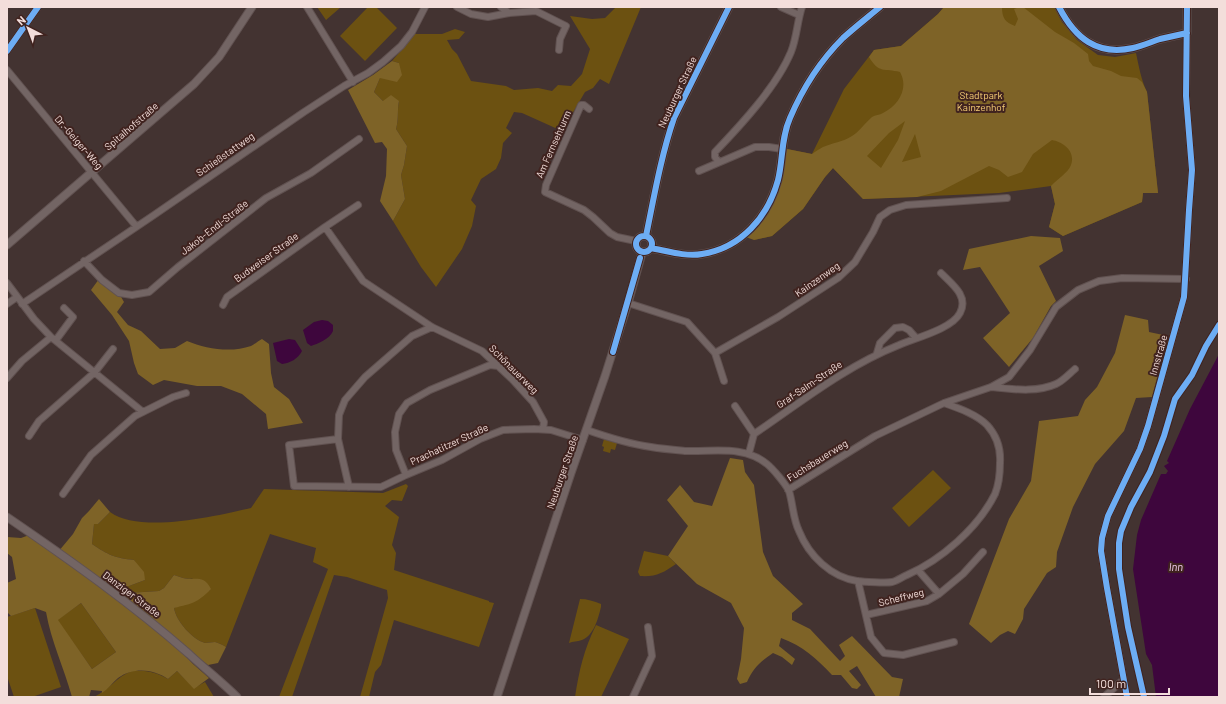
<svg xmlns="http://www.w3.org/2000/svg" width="1226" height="704" viewBox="0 0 1226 704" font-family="Barlow,sans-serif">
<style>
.green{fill:#6c5111}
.forest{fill:#7e6327;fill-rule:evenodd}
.water{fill:#3e063d}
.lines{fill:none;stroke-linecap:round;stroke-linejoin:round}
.minor-casing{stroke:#615251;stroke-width:8}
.tertiary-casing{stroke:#615251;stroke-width:9}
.minor{stroke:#736564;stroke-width:6}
.tertiary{stroke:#736564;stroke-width:7}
.cycleway-casing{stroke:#40231f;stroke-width:8}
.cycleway{stroke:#6dadf4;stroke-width:6}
.labels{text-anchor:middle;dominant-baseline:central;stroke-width:4;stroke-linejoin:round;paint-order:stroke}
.street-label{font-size:10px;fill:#f3dedb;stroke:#40231f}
.park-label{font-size:10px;fill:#f9d077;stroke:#40231f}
.water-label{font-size:11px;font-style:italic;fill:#fbd7f8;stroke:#40231f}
</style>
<rect width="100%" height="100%" fill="#433331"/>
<path class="green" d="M317,7H341L326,20Z
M368,7H376L397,28L365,61L340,36Z
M616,7H641L609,84L600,79L593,88L585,92L562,131L522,113L514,112L506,128L512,133L503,143L501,158L496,169L481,179L471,200L476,206L472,226L462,249L436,287L421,267L393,221L405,199L401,175L404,165L407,146L396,129C399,119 397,110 399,101H383L374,92L380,78L399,63L392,61L415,34H442L455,29L465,32L459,39L447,40L452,49L457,54L471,81L506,86L514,90L538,88L552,91L558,85L571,86L582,74L590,49L570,16L592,19L605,18Z
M944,7H1054L1062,22L1077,40L1098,55L1115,57L1136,53C1139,67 1141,79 1147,92L1158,193H1143L1142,202L1063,236L1049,227L1055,204L1051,186L999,193L863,199L833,168L825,177L803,209L772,236L754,240L772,200L782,148L812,154L844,89L874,50L901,46L938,14Z
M604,439L617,443L615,450L611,449L610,453L603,451L604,447L602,446Z
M933,470L951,488L909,527L892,508Z
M406,484L408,486L402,501L392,500L385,506L399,517L392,545L396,553L394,570L489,601V602L494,603L479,647L394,620L381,665L375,672L369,697H360L388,598L387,590L347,577L334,575L292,697H279L328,569L313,562L316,548L270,534L226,647C223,645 219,643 215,642C212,642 208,643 205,643C192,639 176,621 174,608L210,590C203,575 196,581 183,578C180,577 177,576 174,575L164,588L159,591L128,593L121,599L115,594L121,589L145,580L134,560C115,558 108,555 92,544L94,524H98L110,512C140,534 216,516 251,508L264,489L383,493Z
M644,551L668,556L676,564C663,573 656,577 640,576L638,572Z
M580,599C587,599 594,601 601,604V607C598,619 594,635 582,640C577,642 573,641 569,643Z
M81,603L116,652L92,669L57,620Z
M35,608L61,687L32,697H14L7,676V617Z
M596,625L629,639L601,697H575C579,671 584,649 596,625Z
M132,671C146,670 156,672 168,679L177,671L194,688L205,682L214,697H94C109,690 116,677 132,671Z"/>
<path class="forest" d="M944,7H1002C1002,18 1005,22 1015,26L1018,19L1014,9L1019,7H1023L1055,32L1074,43L1088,54L1089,61L1093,66L1111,71L1121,76L1137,78L1142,82L1147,92L1158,193H1143L1142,202L1063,236L1049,227L1055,204L1051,186C1057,179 1068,173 1071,165C1076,151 1063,142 1052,140L1033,154L1022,172L1008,177L999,170L989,166L941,191L917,197L863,199L833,168L825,177L803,209L772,236L754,240L743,236L772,200L782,148L812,154C815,152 819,149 823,147C832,143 843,142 852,136C859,132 865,123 872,117C875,115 880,115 883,113C899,105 909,88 900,72C884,68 879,74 869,57L874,50L901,46L938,14ZM905,121L898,140L881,168L867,156L889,133ZM915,134L921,157L902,162Z
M392,61L399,63L402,75L397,82L380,78L374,92L383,101L391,95L399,101C397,110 399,119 396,129L407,146L404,165L401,175L405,199L393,221L380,201L386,176L387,149L382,142L375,143L348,90L373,75Z
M1031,236L1060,238L1063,251L1039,266L1056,301L1051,306L1033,338L1009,367L983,338L1010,313L980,267L963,270L969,249Z
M99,279L120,295L124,302L117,312L128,325L141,331L160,349L175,348L187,341C206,349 231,353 251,346C255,344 258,341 262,339L269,344L271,373L274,387L289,399L303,423L268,429L266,414L242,394L221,386H197L164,380L153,385L138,374L134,363L129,341L112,315L91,290Z
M1125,315L1148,320L1149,332L1168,336L1152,397L1136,398L1124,431L1095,464L1073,507L1057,552L1056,567L1047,573L1024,609L1023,619L1015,634L1008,631L1000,635L991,643L969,624L1009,519L1031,481L1039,421L1078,416L1085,400L1097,387L1115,353Z
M730,458L743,460L745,472L754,485L763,552L773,576L803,604L792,613V620L810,629L840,661L845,656L839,645L852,636L892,677L903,679L899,697H876L857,666L849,671L861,685L857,689L852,688L841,675H832C816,658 803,646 781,638L779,646L795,659L792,665L782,657L773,653C760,662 754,667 747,682L740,684L737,679L741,659L744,628L731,603L697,584L668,556L688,526L667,500L680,485L694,502L712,506Z
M99,499L110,512L98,524H94L92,544C108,555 115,558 134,560L144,572L145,580L121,589L115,594L121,599L128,593L159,591L164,588L174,575C177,576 180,577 183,578C196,581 203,574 211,589C196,604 193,603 174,608C176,621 192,639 205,643C208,643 212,642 215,642C219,643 223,645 226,647L218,663L208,665L155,625L193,664L209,678L194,689L177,671L168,679C153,669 134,667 118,678C112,683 108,689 102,693V691L91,690L89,697H72C64,668 51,641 46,612L35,608L11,616L7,612V583L16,579L12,557L7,553V537L21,538L32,534L58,552L73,534L82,518L89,511ZM81,603L116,652L92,669L58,620Z"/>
<path class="water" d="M322,320L328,321L333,325C333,326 333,330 333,331C330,339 317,344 311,346L307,343L303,330L314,322Z
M289,339L295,340L302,351C298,359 290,363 282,364L277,361L273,343Z
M1219,354V697H1156L1152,665L1146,654L1133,569L1137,535L1141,520L1161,474H1166L1168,471L1164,466L1169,463L1167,461L1190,409Z"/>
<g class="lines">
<defs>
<path id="minor" d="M307,7L353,82
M457,7L471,14L488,17L509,13L536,11L566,26L560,39L559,50
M501,7L509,13
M781,7L799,15
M7,51L38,7
M7,70L136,226
M589,109L584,105H581L546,185L545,192L584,210L593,217L610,233L617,237L636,241
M719,162L715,157V152C741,125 777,86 791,52C797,37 797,22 802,7
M699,171L755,147H769L782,149
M325,227L358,205
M84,261L102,280L119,293L132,295L149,292L178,267L266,198L311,173L359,139
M7,283L34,319L51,337L143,412
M628,303L687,322L715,353L724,381
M7,304L17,297
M22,304L154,215L304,112L344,86L368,73L383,62L401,46L412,32L425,7
M223,305L227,297L325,227L363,281L432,327L482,351L512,379L533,402L544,422L543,429
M56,340L73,317L64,308
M715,353L778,317L838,278L855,262L873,232L880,217L890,210L906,205L1007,198
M877,353L880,343L895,328L903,327L909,330L916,338
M7,378L22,361L51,337
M991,387C1012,389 1036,393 1056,384C1063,381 1069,374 1075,369
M735,406L754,434
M587,430C607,437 629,444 651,447C663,449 675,450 686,451C714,452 744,445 767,464C773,469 785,483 789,491C793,504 793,519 799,531C809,556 831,577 857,581C864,582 887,583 892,582C897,581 902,577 907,575C941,560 978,528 995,494C999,484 1000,473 1000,463C1001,448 997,436 987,425C976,414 958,408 944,403
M29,436L39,421L95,372L113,349
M338,439L339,415L345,400L365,377L412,336L432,327
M749,453L754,434C801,402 846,366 899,345C915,338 952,329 960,313C969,296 952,284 941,273
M406,475L396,450L395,432L399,414L407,403L430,390L490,365L498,366
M349,487L338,439L289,445L294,486L381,487L406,475L442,460L480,439L503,430L534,429L551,430L583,440
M788,490L875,436L944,403L991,387L1009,377L1030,350L1056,307L1078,290L1099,281L1122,278L1186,279
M63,494L91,455L135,416L173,397L186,393
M918,570L939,594
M858,581L871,637L884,653L903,655L954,642
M866,615L927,601L939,594L963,574L983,552
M633,697L652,656L648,627
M1104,697L1123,680
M1127,697L1107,588L1101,551L1102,538L1108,516L1140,449L1148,426L1184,297L1189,210L1192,170L1186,96L1187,33"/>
<path id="tertiary" d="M1059,7C1075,38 1097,56 1133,48C1142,46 1151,42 1160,39C1169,37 1178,35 1187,33V7
M636 244a8 8 0 1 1 16 0a8 8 0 1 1-16 0Z
M646,236C654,197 661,156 674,118L729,7
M7,245L194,84L219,57L252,7
M651,248C667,251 686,257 702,254C741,248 768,217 778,180C783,160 781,138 790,118C802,90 821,60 843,38C855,27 868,17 880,7
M7,517C70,560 132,604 189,654C205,669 222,682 237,697
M497,697L571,473L605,376L628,303L642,253"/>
</defs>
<use href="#minor" class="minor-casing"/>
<use href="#tertiary" class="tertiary-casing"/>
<use href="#minor" class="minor"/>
<use href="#tertiary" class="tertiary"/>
<defs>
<path id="cycleway" d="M1059,7C1075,38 1097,56 1133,48C1142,46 1151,42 1160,39C1169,37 1178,35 1187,33
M7,51L38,7
M636 244a8 8 0 1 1 16 0a8 8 0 1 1-16 0Z
M646,236C654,197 661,156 674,118L729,7
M651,248C667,251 686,257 702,254C741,248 768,217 778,180C783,160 781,138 790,118C802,90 821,60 843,38C855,27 868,17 880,7
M613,352L640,258
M1127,697L1107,588L1101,551L1102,538L1108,516L1140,449L1148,426L1184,297L1189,210L1192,170L1186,96L1187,7
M1144,697L1128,627L1119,569V543L1121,531L1131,507L1150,472L1164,436L1175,399L1192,375L1206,346L1219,325"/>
</defs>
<use href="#cycleway" class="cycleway-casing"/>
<use href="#cycleway" class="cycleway"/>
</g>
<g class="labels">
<g class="street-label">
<text transform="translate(677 92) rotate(-65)">Neuburger Straße</text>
<text transform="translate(131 126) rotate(-41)">Spitalhofstraße</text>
<text transform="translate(79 142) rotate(49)">Dr.-Geiger-Weg</text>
<text transform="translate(553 144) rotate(-66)">Am Fernsehturm</text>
<text transform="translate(225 154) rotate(-35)">Schießstattweg</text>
<text transform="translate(214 227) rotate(-38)">Jakob-Endl-Straße</text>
<text transform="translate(266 257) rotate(-36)">Budweiser Straße</text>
<text transform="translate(817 279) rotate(-35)">Kainzenweg</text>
<text transform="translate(1158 355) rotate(-74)">Innstraße</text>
<text transform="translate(514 369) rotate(45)">Schönauerweg</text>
<text transform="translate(809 384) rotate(-34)">Graf-Salm-Straße</text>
<text transform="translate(449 444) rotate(-25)">Prachatitzer Straße</text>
<text transform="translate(817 460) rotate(-32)">Fuchsbauerweg</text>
<text transform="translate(562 472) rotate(-71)">Neuburger Straße</text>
<text transform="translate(132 594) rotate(37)">Danziger Straße</text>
<text transform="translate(901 597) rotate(-14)">Scheffweg</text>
</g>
<g class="park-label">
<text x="981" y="95">Stadtpark<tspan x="981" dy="12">Kainzenhof</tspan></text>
</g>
<g class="water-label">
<text x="1176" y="566">Inn</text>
</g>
</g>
<rect width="1226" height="704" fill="none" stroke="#f3dedb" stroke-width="16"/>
<g transform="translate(28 28) rotate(318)" stroke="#40231f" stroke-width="3" paint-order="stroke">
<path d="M0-3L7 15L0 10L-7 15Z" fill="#f3dedb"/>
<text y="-6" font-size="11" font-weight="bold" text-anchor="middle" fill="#f3dedb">N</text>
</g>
<path d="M1090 688v6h79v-6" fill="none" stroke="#f3dedb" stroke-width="2"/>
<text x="1096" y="688" font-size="12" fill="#f3dedb" stroke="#40231f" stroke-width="3" paint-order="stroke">100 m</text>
</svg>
